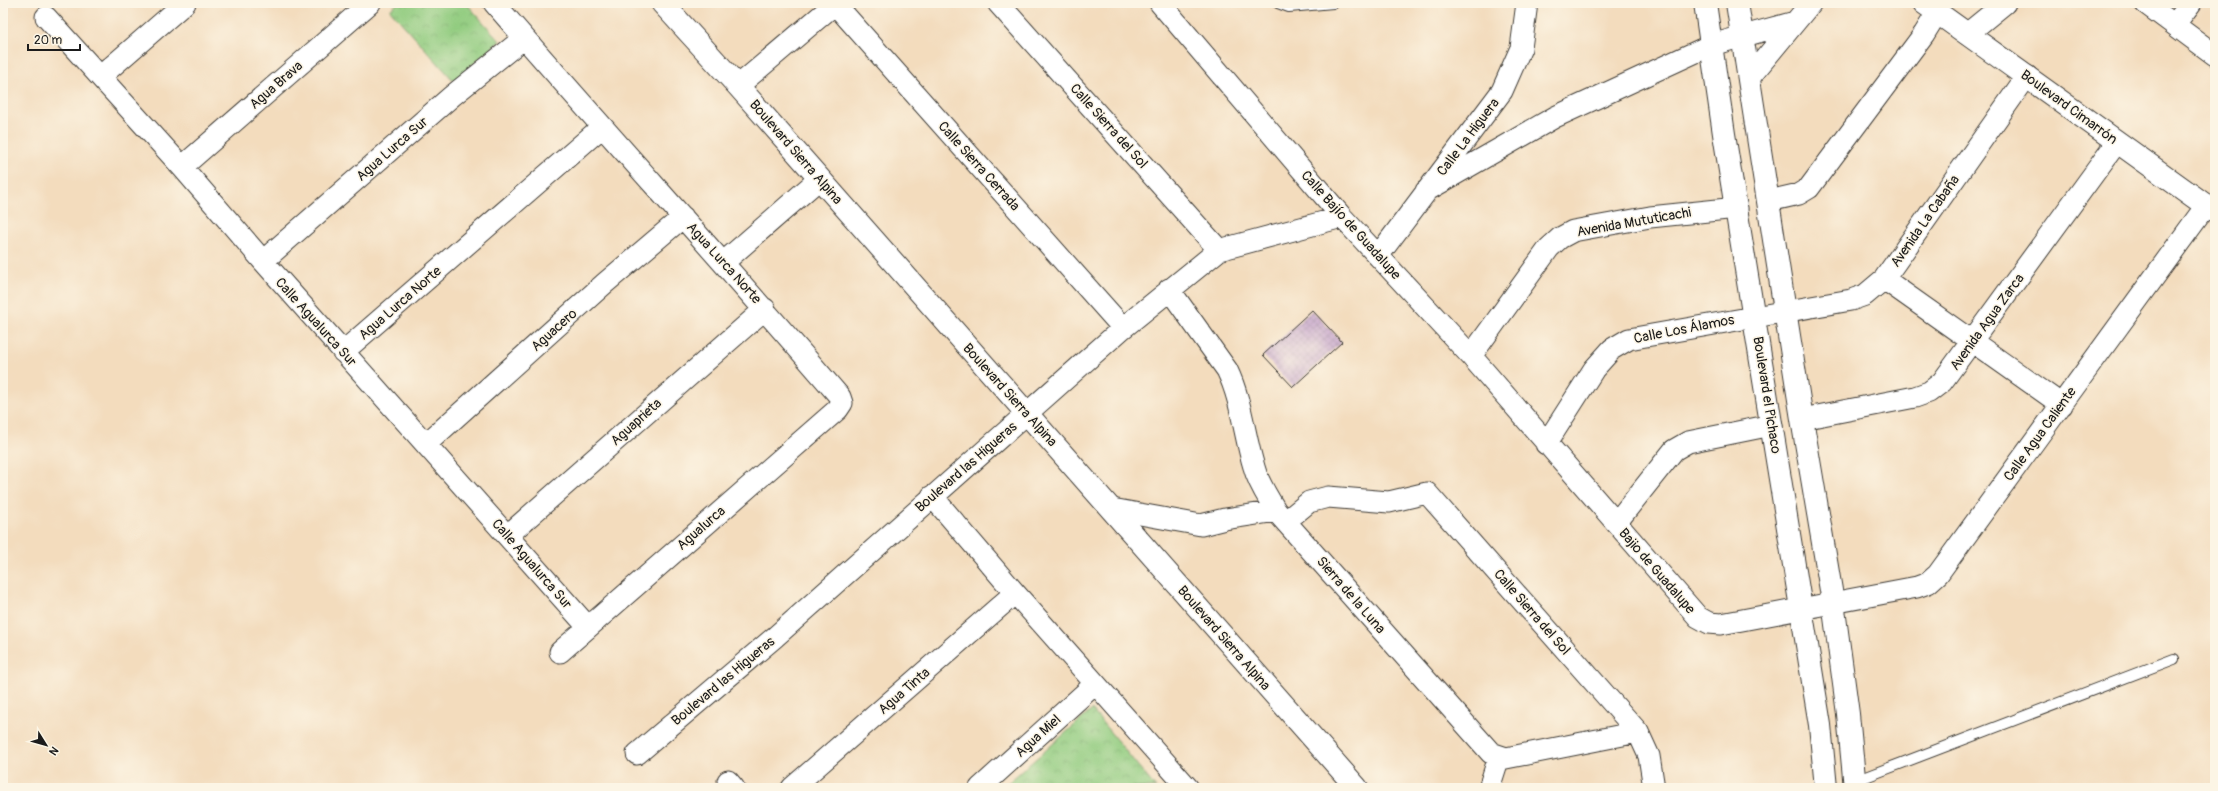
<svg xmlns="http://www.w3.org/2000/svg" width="2218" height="791" viewBox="0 0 2218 791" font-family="Pangolin,sans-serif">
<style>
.park{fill:url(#park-crowns);stroke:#57744e}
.building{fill:url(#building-cross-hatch)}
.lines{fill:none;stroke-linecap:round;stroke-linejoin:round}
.lane-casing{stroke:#3c3934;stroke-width:12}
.street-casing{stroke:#3c3934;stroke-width:23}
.secondary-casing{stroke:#3c3934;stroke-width:24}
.lane{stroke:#fff;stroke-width:10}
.street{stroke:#fff;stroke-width:21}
.secondary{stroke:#fff;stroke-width:22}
.labels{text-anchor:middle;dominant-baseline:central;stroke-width:3;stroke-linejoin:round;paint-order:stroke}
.street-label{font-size:14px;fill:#1c1c1c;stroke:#fcf5e5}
</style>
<defs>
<pattern id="park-crowns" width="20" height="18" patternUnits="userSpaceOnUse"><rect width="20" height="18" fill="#92cc80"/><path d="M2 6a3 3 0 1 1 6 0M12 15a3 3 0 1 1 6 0" fill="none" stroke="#7daf6e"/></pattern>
<pattern id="building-cross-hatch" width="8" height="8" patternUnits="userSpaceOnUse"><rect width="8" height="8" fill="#c4a3cb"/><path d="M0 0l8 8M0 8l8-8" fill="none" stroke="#9e84a4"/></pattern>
</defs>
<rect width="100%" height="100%" fill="#fcf5e5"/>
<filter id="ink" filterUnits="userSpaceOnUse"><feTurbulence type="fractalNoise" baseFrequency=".025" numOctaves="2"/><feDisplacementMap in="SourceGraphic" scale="8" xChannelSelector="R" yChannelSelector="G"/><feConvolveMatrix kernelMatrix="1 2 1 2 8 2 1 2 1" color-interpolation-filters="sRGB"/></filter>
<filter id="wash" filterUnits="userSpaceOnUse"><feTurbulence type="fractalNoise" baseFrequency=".012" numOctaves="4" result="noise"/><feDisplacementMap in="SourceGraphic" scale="16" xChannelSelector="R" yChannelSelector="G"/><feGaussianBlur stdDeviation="0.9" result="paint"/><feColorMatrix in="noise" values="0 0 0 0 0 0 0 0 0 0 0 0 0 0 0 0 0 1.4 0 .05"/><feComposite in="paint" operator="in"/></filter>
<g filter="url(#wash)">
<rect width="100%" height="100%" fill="#f3dcbd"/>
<path class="park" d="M398,3H466L500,41L454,81L390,10Z
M1092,710L1156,788H1002Z"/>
<g id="blocks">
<path class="building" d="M1312,310L1342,342L1293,387L1263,355Z"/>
</g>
</g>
<g filter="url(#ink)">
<use href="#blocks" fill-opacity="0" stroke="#3c3934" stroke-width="1"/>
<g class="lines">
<defs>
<path id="lane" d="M1278,3L1289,7L1333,3
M1855,781L2174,659"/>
<path id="street" d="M494,3C608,135 726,264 840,397L842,403L838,409L560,652
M998,3L1219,250
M1160,3L1342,217L1471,356L1698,617L1709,623L1721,624L1917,587L1928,583L1938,574L2206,206
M2145,3L2215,55
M835,4L1123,328
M46,17L182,167L263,261L588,627
M2175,24L2191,3
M1967,34L2005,3
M101,76L185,3
M1749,78L1811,3
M738,86L836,3
M182,167L370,3
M1426,191L1555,117L1711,45L1795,22
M1769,201L1799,194L1809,188L1924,34L1937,13L1938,3
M1378,256L1502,91L1521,48L1527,3
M263,261L452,96L524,38
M724,262L819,179
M1884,279L2062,405
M1169,289L1227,370C1242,401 1244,435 1254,467C1258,483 1268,497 1276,511L1491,753L1506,758L1638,732
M343,352L602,127
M1471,356L1549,248L1560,238L1573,231L1650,217L1737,208
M1802,419L1915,397L1929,392L1942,382L2117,142
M426,444L604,284L683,217
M1546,444L1594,369L1612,349L1629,339L1851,300L1865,295L1884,279L2027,76
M932,496L1015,593L1188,788
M1112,509L1201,525L1225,519L1276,511
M1286,521L1309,502L1328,497L1389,502L1427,493L1638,732L1649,756L1654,788
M1616,523L1674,450L1688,442L1772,425
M508,535L765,309
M637,754L775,637L1123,328L1219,250L1342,217
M728,781L734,788
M792,788L1015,593
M980,788L1095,684
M1489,788L1499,757"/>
<path id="secondary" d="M662,3L738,86L1357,788
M1705,3L1724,134L1820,725L1826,788
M1737,3L1802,419L1833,602L1848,714L1855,788
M1924,3L2215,212"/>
</defs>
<use href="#lane" class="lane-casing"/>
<use href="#street" class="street-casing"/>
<use href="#secondary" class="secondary-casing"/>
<use href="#lane" class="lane"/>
<use href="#street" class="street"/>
<use href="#secondary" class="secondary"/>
</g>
</g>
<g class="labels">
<g class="street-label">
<text transform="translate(276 85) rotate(-41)">Agua Brava</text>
<text transform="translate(2069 107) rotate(36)">Boulevard Cimarrón</text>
<text transform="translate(1109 126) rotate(48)">Calle Sierra del Sol</text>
<text transform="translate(1468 137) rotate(-53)">Calle La Higuera</text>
<text transform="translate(392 149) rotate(-41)">Agua Lurca Sur</text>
<text transform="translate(796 152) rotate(49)">Boulevard Sierra Alpina</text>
<text transform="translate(979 166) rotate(48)">Calle Sierra Cerrada</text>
<text transform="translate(1925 221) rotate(-55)">Avenida La Cabaña</text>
<text transform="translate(1634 222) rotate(-10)">Avenida Mututicachi</text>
<text transform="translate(1351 225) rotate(48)">Calle Bajío de Guadalupe</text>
<text transform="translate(724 263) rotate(48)">Agua Lurca Norte</text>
<text transform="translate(400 303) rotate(-41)">Agua Lurca Norte</text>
<text transform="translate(316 322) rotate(48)">Calle Agualurca Sur</text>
<text transform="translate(1987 322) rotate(-54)">Avenida Agua Zarca</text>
<text transform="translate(1684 329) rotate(-11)">Calle Los Álamos</text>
<text transform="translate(554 330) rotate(-42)">Aguacero</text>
<text transform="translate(1010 395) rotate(48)">Boulevard Sierra Alpina</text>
<text transform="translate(1767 395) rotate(81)">Boulevard el Pichaco</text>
<text transform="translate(636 422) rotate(-42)">Aguaprieta</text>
<text transform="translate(2040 434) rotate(-54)">Calle Agua Caliente</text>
<text transform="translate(966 467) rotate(-41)">Boulevard las Higueras</text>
<text transform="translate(701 528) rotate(-41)">Agualurca</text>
<text transform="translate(532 564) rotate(49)">Calle Agualurca Sur</text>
<text transform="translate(1657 571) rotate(49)">Bajio de Guadalupe</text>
<text transform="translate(1351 595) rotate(49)">Sierra de la Luna</text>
<text transform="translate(1532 612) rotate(49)">Calle Sierra del Sol</text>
<text transform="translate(1224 638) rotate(49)">Boulevard Sierra Alpina</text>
<text transform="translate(723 681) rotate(-40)">Boulevard las Higueras</text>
<text transform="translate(904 691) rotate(-41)">Agua Tinta</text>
<text transform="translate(1038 736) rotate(-42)">Agua Miel</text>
</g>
</g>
<rect width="2218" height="791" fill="none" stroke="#fcf5e5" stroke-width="16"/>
<g transform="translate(46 745) rotate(127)" stroke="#fcf5e5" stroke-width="3" paint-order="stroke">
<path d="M0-3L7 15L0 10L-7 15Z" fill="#1c1c1c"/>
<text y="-6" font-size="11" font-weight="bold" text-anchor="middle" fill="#1c1c1c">N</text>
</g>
<path d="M28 44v6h52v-6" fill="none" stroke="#1c1c1c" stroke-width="2"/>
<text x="34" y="44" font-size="12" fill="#1c1c1c" stroke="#fcf5e5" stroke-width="3" paint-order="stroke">20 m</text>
</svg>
